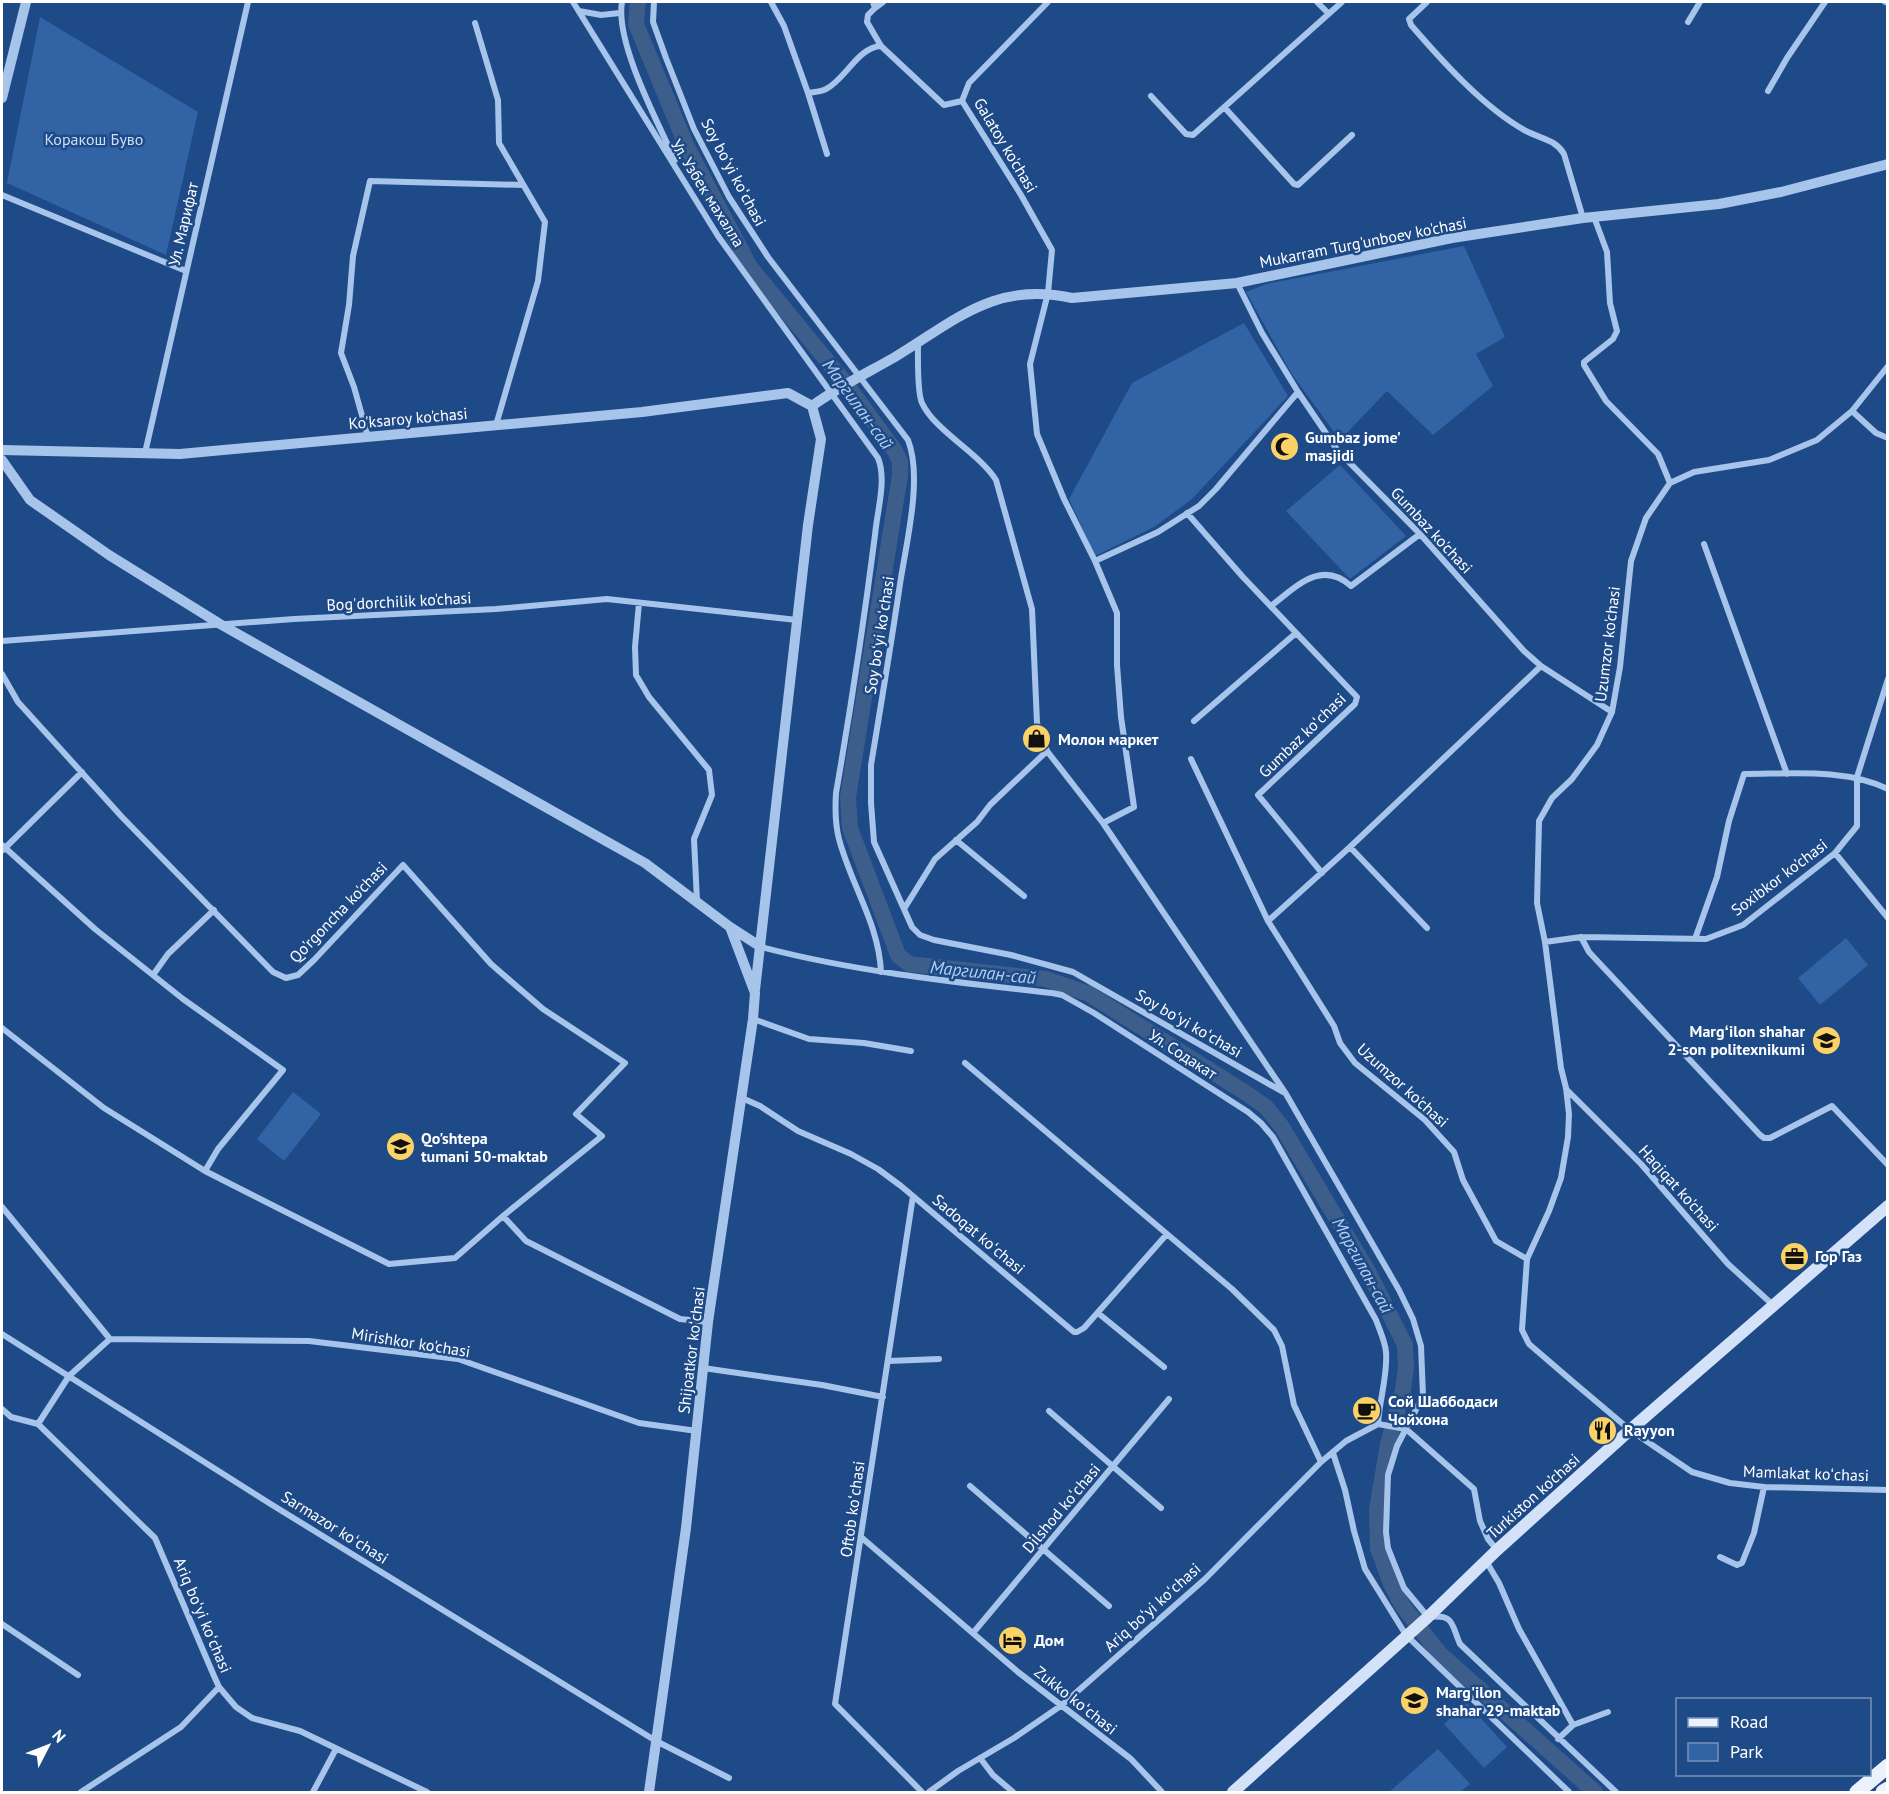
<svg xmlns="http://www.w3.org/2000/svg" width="1889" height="1794" viewBox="0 0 1889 1794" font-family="'PT Sans',sans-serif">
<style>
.green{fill:#3163a5}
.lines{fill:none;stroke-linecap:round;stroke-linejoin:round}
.river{stroke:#3d5e8a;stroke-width:16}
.minor{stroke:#a7c4eb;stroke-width:6}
.tertiary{stroke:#a7c4eb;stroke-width:10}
.secondary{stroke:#d3e2f8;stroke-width:12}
.primary{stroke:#ebf2fe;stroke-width:15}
.labels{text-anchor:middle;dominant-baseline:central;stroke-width:5;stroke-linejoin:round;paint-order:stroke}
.park-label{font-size:16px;fill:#ccdff8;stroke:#1e4a87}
.street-label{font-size:16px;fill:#fff;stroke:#1e4a87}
.poi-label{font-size:16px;font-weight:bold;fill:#fff;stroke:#1e4a87;text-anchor:start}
.water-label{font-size:18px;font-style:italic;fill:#b2cff2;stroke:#1e4a87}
</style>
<rect width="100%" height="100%" fill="#1e4a87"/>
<path class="green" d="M40,17L198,112L166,255L7,183Z
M1464,246L1505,337L1476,354L1493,386L1433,435L1387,391L1340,440L1291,373L1246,292L1266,284Z
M1244,323L1288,396L1192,499L1154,527L1095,556L1069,499L1132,383Z
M1340,465L1406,536L1350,579L1286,511Z
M1846,938L1868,965L1820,1005L1798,978Z
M293,1092L321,1114L284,1161L257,1139Z
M1467,1703L1507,1747L1484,1768L1444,1724Z
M1438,1749L1470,1784L1460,1792H1389Z"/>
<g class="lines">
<path class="river" d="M638,2L636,24L687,147L750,267L847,385L895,451L900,462V475L848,797L850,828L898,955L909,964L1046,979L1089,994L1246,1093L1266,1107L1282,1127L1369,1273L1405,1345L1406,1366L1403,1390L1388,1444L1377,1509L1378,1548L1391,1584L1402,1605L1439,1653L1595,1792"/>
<path class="minor" d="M573,2L718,236L878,458C887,480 877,511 875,535C864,621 851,707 836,793C835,809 835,824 839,839C851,885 879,924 881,972
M622,2C615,42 657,121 675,160
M654,2L653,22L666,58L694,129L729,197L768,257L908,440C923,478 906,544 900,584C891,645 881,705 871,765V803L874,842L912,927L920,935L934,940L1011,955L1073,972L1283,1092
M771,2L784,26L808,93C813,92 821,92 826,89C845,80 858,47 881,46L944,105L962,101
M873,2L875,8L868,15L867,22L881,46
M1048,2L969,83L962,101L1021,195L1052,250L1048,293L1030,364L1037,434L1064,499L1095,561L1117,613V665L1121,717L1134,807L1103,823
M1317,2L1329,14
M1427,2L1409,19L1411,25C1442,61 1484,108 1526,131C1541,139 1555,139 1564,154L1583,218
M1885,2L1888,3
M875,8L883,2
M579,11L601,15L620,13
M1688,22L1700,2
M475,23L498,100L499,143L545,222L538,281L496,425
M1768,91L1787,58L1825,2
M808,93L827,154
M1151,96L1186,134L1193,135L1342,2
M1225,108L1294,184L1298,185L1352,135
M2,195L186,271
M1594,217L1607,252L1610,303L1617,331L1613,339L1584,362V365L1606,401L1658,454L1670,483
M1237,283L1262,333L1298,392L1338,451L1420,534L1524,651L1541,666L1612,712
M918,343C918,356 917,393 922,403C935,431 978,452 996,480L1032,609L1037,723L1047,751L1103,823L1286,1094L1399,1290L1413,1319L1421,1346L1423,1396L1397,1446L1388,1475L1386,1532L1388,1548L1404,1588L1428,1617C1455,1614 1451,1624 1460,1644L1616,1792
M1888,366L1852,411L1817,440L1769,460L1694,472L1670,483L1646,518L1631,561L1620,667L1612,712L1597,745L1572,779L1552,798L1539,821L1537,903L1545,942L1561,1068L1566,1088L1569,1114L1568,1137L1561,1178L1549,1211L1527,1259L1522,1330L1529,1344L1572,1381L1630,1430L1692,1472L1730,1483L1764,1487L1888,1490
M1852,411L1876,433L1888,438
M368,437L354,387L341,353L349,305L353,256L370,181L523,185
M145,453L248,2
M1187,513L1242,576L1357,697L1355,704L1258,795L1322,873
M1704,544L1787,774
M1095,561L1158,532L1199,506L1216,489L1298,392
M639,603L635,647L636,675L649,697L709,770L712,795L694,839L697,901
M1271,606C1296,587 1321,559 1351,586L1420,534
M2,641L294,619L496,609L607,599L797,620
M2,674L18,702L122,817L273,972L286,978L298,975L314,960L403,865L491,964L543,1009L625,1063L576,1114L602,1136L503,1216
M1194,721L1296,633
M1191,759L1268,921L1334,1026L1340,1043L1355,1063L1425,1120L1454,1152L1463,1180L1496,1241L1527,1259
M956,840L1024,896
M2,845L95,929L183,999L283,1070L218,1149L205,1171
M1350,847L1427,928
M3,850L82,772
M1835,853L1888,918
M904,909L935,859L977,822L990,805L1047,751
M1268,921L1350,847L1541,666
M1581,937L1589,952L1760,1135L1764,1138H1770L1832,1106L1888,1165
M1695,939L1717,877L1729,821L1744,774C1791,774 1844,768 1888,789
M1545,942L1581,937L1706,939L1743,925L1835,853L1857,826V777L1888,679
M761,947C856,972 954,982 1052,993L1062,995L1094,1013L1248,1112L1261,1123L1273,1137L1376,1320C1380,1331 1385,1341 1386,1352C1388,1374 1379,1402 1378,1424
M153,975L168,954L214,910
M753,1019L809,1039L864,1043L911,1051
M2,1028L104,1108L205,1171L389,1264L455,1258L503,1216L526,1241L680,1319L708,1322
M965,1063L1167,1234
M1566,1089L1641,1164L1728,1264L1773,1305
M742,1098L760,1106L798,1131L851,1154L878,1169L901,1186L1074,1332H1077L1084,1328L1167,1234L1232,1289L1274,1330L1282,1346L1294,1405L1321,1462
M913,1196L835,1704L922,1792
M2,1207L110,1339
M1098,1313L1164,1367
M2,1334L269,1503L656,1741L729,1778
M889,1361L939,1359
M703,1368L822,1385L883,1397
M2,1409L11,1417L38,1424
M1049,1411L1161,1508
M1333,1453L1345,1490L1354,1531L1365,1569L1406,1635L1569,1792
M970,1486L1109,1606
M861,1537L1018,1672L1131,1759L1162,1792
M1720,1557L1737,1565L1742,1563L1754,1533L1764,1487
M1486,1561L1499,1583L1519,1629L1573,1725L1558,1739
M2,1624L78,1675
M973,1633L1169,1399
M1573,1725L1608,1712
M980,1758L993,1775L1013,1792
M81,1792L181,1727L219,1687
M313,1792L336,1749
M427,1792L300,1731L252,1718L236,1707L219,1687L214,1676L155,1538L38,1424L69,1376L110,1339L309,1341L458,1359L639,1423L697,1431
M929,1792L958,1771L1014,1738L1062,1705L1205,1579L1321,1462L1346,1441L1378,1424L1406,1429L1474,1489L1480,1521L1488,1539L1497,1550"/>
<path class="tertiary" d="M2,98L26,2
M2,450L180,454L642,412L788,393L812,406
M2,460L30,500L109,555L220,624L645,863L730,927L755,993L753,1019L708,1322L686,1528L649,1792
M730,927L761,947
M755,990L808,525L821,439L812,406C838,387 867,373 895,357C956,320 995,281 1072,298L1237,283L1452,238L1583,218L1719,204L1781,192L1888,164"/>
<path class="secondary" d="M1233,1792L1428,1617L1497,1550L1630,1430L1888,1206"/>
<path class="primary" d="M1857,1792L1888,1766
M1883,1792L1888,1789"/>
</g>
<defs>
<symbol id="mosque-disc" viewBox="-11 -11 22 22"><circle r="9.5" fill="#fad266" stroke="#1e4a87"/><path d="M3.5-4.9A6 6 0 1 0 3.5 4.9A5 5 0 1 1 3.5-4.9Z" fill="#111"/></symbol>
<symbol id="shop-disc" viewBox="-11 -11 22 22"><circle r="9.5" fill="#fad266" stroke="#1e4a87"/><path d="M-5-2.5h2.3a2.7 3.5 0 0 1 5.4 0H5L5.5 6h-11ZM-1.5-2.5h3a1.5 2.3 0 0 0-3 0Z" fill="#111"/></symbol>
<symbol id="university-disc" viewBox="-11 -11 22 22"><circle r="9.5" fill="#fad266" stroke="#1e4a87"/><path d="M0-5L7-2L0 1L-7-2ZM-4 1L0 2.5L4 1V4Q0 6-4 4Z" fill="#111"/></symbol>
<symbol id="school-disc" viewBox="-11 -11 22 22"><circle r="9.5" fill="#fad266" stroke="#1e4a87"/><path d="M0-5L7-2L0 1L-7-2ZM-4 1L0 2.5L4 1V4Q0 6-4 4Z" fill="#111"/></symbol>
<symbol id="office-disc" viewBox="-11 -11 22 22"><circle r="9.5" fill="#fad266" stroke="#1e4a87"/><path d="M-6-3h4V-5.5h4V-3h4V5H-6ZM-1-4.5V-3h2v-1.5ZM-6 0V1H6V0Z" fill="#111"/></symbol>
<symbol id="cafe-disc" viewBox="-11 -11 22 22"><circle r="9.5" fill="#fad266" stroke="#1e4a87"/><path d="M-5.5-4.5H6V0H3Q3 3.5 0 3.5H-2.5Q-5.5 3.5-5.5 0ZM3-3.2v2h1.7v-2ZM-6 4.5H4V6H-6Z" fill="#111"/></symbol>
<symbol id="restaurant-disc" viewBox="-11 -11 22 22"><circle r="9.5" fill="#fad266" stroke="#1e4a87"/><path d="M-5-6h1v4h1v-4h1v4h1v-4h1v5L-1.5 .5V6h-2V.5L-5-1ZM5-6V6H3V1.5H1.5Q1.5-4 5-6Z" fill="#111"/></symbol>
<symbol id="hotel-disc" viewBox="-11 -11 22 22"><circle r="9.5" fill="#fad266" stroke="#1e4a87"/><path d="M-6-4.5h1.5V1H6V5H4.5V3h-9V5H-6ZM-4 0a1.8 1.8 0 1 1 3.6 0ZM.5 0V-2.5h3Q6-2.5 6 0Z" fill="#111"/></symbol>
</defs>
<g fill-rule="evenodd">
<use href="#mosque-disc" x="1268" y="430" width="33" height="33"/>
<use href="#shop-disc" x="1020" y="722" width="33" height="33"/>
<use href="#university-disc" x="1810" y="1024" width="33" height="33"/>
<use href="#school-disc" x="384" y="1130" width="33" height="33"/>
<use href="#office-disc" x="1778" y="1240" width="33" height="33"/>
<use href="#cafe-disc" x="1350" y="1394" width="33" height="33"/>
<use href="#restaurant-disc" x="1586" y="1414" width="33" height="33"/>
<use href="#hotel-disc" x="996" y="1624" width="33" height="33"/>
<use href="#school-disc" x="1398" y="1684" width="33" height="33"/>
</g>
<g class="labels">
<g class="park-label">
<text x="94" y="139">Коракош Буво</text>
</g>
<g class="street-label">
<text transform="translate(1006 145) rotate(59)">Galatoy ko'chasi</text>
<text transform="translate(734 172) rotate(62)">Soy boʻyi koʻchasi</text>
<text transform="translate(708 193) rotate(58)">Ул. Узбек махалла</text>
<text transform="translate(183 224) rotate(-77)">Ул. Марифат</text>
<text transform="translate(1363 242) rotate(-11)">Mukarram Turg'unboev ko'chasi</text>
<text transform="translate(408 418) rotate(-5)">Ko'ksaroy ko'chasi</text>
<text transform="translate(1432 530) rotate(47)">Gumbaz ko'chasi</text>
<text transform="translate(399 601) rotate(-3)">Bog'dorchilik ko'chasi</text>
<text transform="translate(879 635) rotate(-81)">Soy boʻyi koʻchasi</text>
<text transform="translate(1607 644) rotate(-83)">Uzumzor ko'chasi</text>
<text transform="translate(1302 735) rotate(-44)">Gumbaz koʻchasi</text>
<text transform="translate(1779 877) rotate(-37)">Soxibkor ko'chasi</text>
<text transform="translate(338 912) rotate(-46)">Qo'rgoncha ko'chasi</text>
<text transform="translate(1189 1023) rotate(30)">Soy boʻyi koʻchasi</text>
<text transform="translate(1183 1054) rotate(33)">Ул. Содакат</text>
<text transform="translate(1403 1085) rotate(42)">Uzumzor ko'chasi</text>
<text transform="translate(1679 1188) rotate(48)">Haqiqat ko'chasi</text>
<text transform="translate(979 1234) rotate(40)">Sadoqat koʻchasi</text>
<text transform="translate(411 1342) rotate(9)">Mirishkor ko'chasi</text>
<text transform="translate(691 1350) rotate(-83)">Shijoatkor koʻchasi</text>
<text transform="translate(1806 1473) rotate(2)">Mamlakat koʻchasi</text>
<text transform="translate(1533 1496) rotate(-42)">Turkiston ko’chasi</text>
<text transform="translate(1061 1508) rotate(-50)">Dilshod koʻchasi</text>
<text transform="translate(852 1509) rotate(-82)">Oftob koʻchasi</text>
<text transform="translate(335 1527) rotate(32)">Sarmazor koʻchasi</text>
<text transform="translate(1152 1607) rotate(-42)">Ariq boʻyi koʻchasi</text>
<text transform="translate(203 1615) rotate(67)">Ariq boʻyi koʻchasi</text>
<text transform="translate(1076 1700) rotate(38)">Zukko koʻchasi</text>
</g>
<g class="poi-label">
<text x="1305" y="437">Gumbaz jome'<tspan x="1305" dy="18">masjidi</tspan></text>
<text x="1058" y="739">Молон маркет</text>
<text x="1805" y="1031" text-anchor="end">Margʻilon shahar<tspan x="1805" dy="18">2-son politexnikumi</tspan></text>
<text x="421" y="1138">Qo'shtepa<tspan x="421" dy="18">tumani 50-maktab</tspan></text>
<text x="1815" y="1256">Гор Газ</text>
<text x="1388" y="1401">Сой Шаббодаси<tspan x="1388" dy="18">Чойхона</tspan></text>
<text x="1624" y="1430">Rayyon</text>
<text x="1034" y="1640">Дом</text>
<text x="1436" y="1692">Marg'ilon<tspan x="1436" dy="18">shahar 29-maktab</tspan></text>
</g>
<g class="water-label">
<text transform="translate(858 404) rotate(54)">Маргилан-сай</text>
<text transform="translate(983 972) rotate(6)">Маргилан-сай</text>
<text transform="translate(1363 1265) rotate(61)">Маргилан-сай</text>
</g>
</g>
<rect width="1889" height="1794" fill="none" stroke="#ffffff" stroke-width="6"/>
<rect x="1676" y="1698" width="195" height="78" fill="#1e4a87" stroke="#7892b7" stroke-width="1.5"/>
<rect x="1688" y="1718" width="30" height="9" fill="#ebf2fe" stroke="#7892b7" stroke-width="1.5"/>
<text x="1730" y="1728" font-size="18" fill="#ffffff">Road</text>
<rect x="1688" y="1743" width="30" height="18" fill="#3163a5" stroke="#7892b7" stroke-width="1.5"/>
<text x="1730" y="1758" font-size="18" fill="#ffffff">Park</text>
<g transform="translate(48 1746) rotate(48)" stroke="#1e4a87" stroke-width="4.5" paint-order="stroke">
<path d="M0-4.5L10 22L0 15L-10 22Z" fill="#ffffff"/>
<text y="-9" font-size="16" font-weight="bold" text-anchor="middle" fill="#ffffff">N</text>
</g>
</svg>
